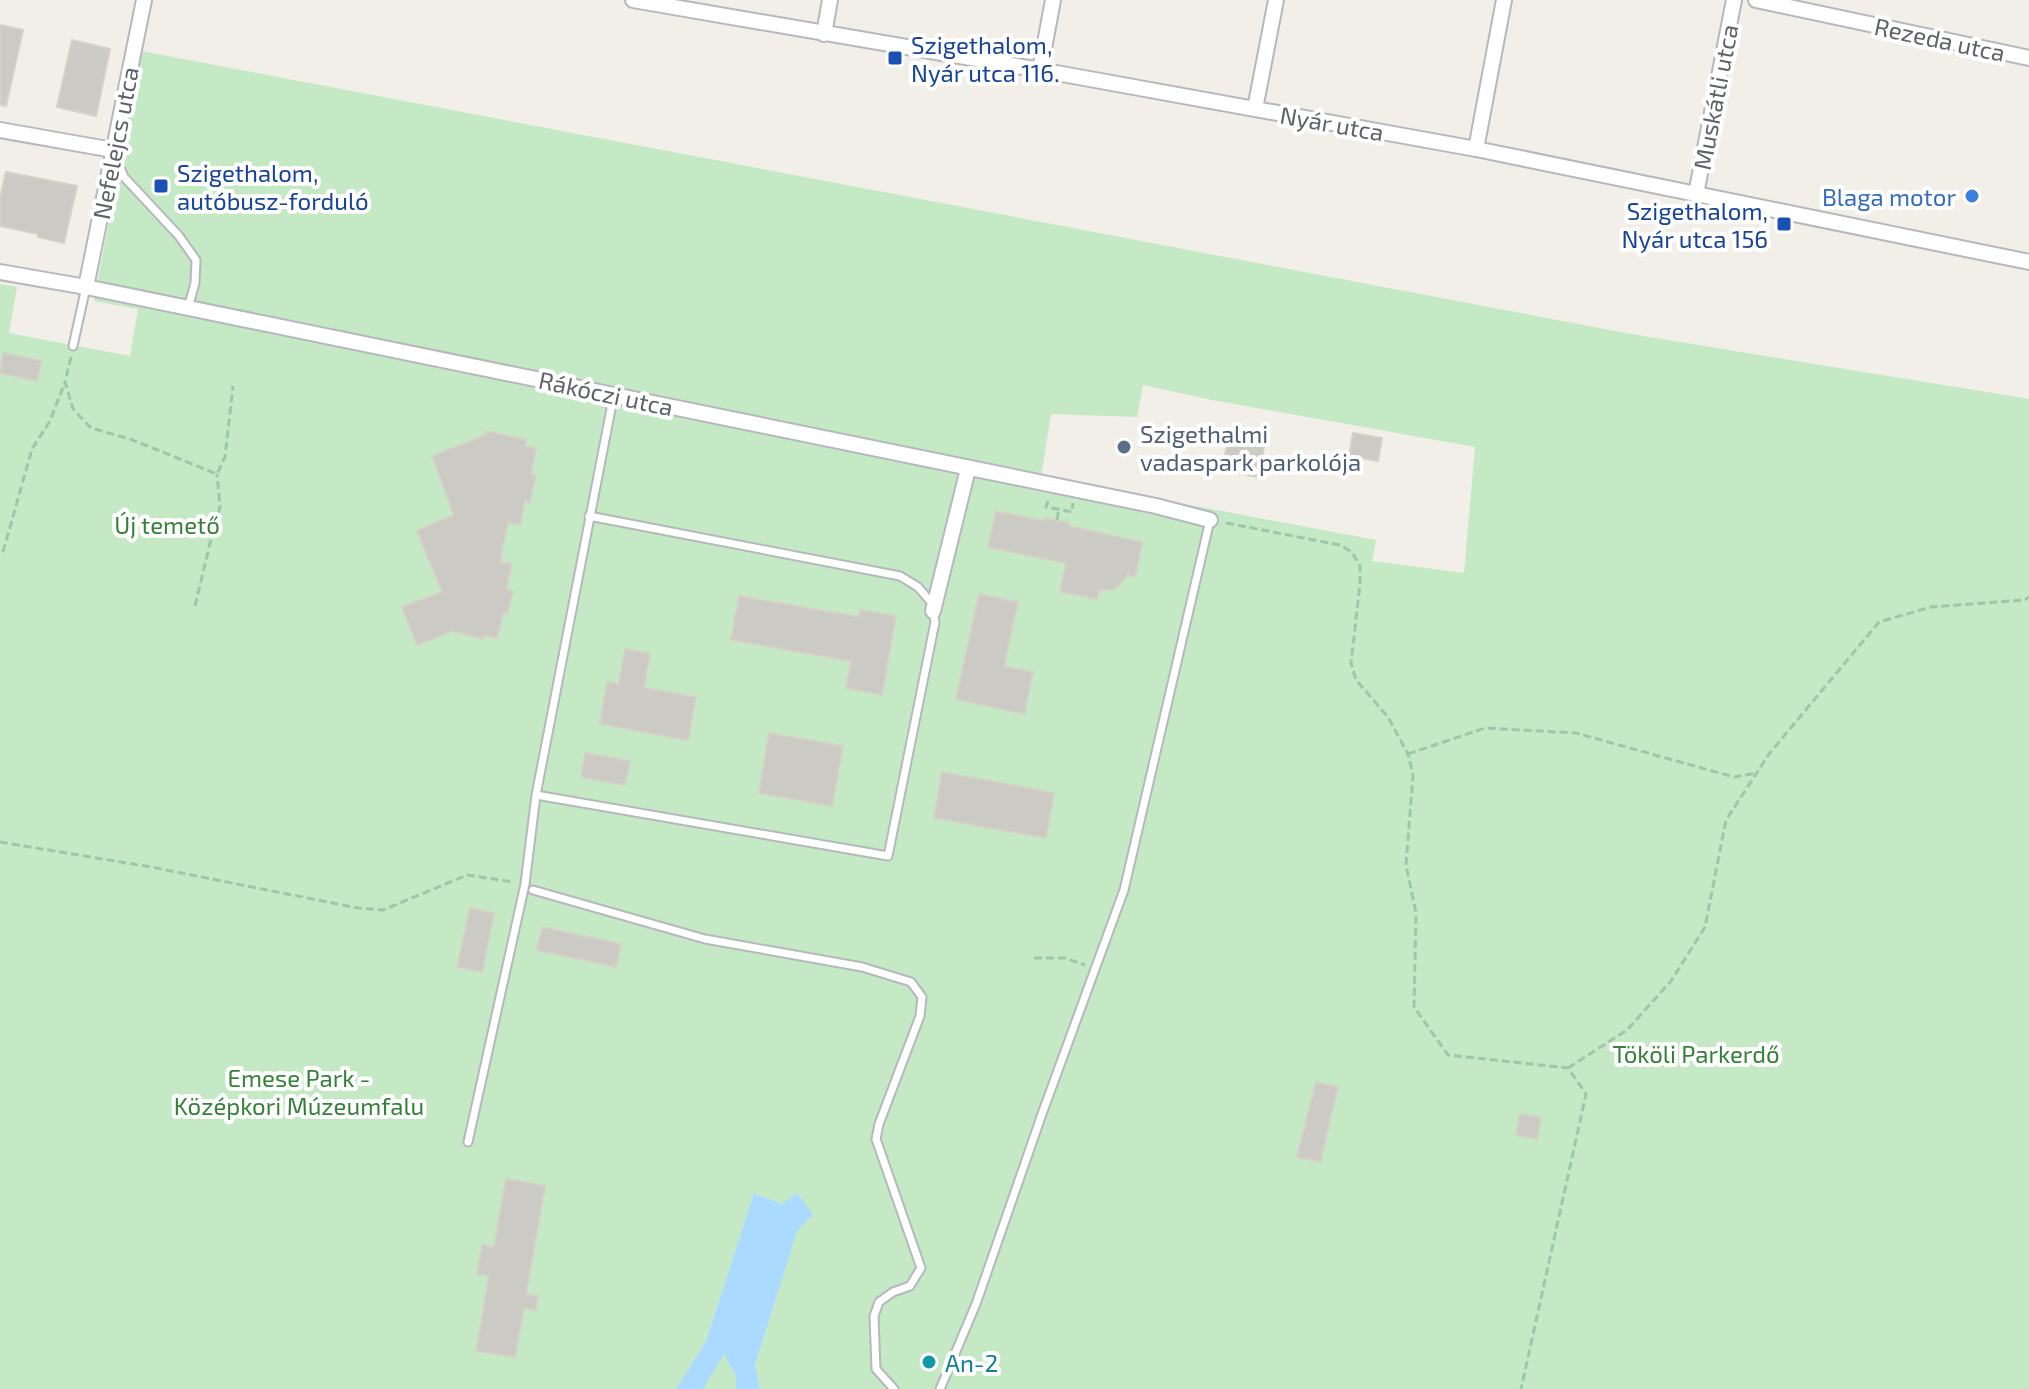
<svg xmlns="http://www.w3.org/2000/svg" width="2029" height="1389" viewBox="0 0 2029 1389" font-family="'Exo 2',sans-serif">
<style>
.green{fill:#c5e8c5;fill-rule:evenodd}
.water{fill:#aadaff}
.building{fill:#cccac5;stroke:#d6d1c6;stroke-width:2}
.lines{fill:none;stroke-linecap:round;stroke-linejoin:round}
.lane-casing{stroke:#b5b8bc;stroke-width:11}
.street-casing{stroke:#b5b8bc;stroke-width:18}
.path{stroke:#9cc7a9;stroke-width:3;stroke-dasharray:8 4;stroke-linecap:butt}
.lane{stroke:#fff;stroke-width:7}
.street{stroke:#fff;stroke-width:14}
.transit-dot{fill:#1a4fb4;stroke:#fff;stroke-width:3}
.shop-dot{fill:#3f7fe0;stroke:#fff;stroke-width:3}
.service-dot{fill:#5c6f8a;stroke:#fff;stroke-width:3}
.culture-dot{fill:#0f9aa8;stroke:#fff;stroke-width:3}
.labels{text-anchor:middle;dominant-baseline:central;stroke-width:8;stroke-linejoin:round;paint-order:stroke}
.street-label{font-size:24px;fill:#5f6368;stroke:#fff}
.transit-label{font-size:24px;fill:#164399;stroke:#fff;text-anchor:start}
.shop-label{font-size:24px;fill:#366cbe;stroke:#fff;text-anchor:end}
.service-label{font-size:24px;fill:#4e5e75;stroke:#fff;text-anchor:start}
.park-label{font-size:24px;fill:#348238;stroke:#fff}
.culture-label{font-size:24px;fill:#0d838f;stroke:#fff;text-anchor:start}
</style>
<rect width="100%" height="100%" fill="#f1efe8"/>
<path class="green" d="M141,51L1631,334L2029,399V1389H760L755,1365L797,1230L782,1204L754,1193L706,1341L676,1389H0V284L17,287L9,333L130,356L138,309L94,301ZM1143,385L1212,400L1475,447L1464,573L1372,561L1376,540L1041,477L1051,414L1137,417Z
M724,1353L736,1376V1389H703Z"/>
<path class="water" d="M754,1193L782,1204L797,1193L813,1214L797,1231L755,1365L760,1389H736V1376L724,1354L703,1389H676L706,1341Z"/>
<path class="building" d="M0,25L23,30L6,106L0,105Z
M72,40L110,49L96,116L57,107Z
M6,172L77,186L64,243L38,237V234L0,226V197Z
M3,353L41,361L37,381L0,373Z
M487,431L527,440L525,446L536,448L531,474L536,475L530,503L525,501L520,525L508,522L501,556H502L501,562L512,564L506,590L513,591L507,614L503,613L497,638L484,635V639L452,631L417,645L402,607L442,592L417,531L454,515L432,456L486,435Z
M1353,433L1382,438L1378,461L1349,456Z
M1228,440L1264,447L1258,477L1222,470Z
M996,511L1043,521L1044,518L1069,523L1068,526L1142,542L1135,577L1128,575L1117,587L1111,590H1099L1097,599L1060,592L1066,563L988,547Z
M979,594L1018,602L1004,666L1033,672L1024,714L956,699Z
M739,596L859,617L860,610L896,616L882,695L846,688L851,661L731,640Z
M625,649L650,654L644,688L696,697L688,740L600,724L607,682L619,684Z
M769,733L843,746L832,806L759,793Z
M585,753L630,761L625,785L581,777Z
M942,772L1054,793L1046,838L934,818Z
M470,908L494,913L482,972L457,967Z
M542,927L621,944L616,967L537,950Z
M1316,1082L1338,1087L1320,1162L1297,1157Z
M1520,1114L1541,1118L1537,1139L1516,1135Z
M506,1179L545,1186L526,1294L538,1296L536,1310L524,1308L515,1357L476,1351L489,1276L477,1274L482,1245L494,1247Z"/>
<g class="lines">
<defs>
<path id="lane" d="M115,156L124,177L179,236L196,260L195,283L188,308
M73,346L86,287
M536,795L888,856L935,622L931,602L918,587L900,576L589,516
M533,890L705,939L862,967L911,982L922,997L920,1016L879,1124L876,1139L921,1268L910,1286L893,1292L879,1302L874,1316L876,1369L894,1389
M468,1142L525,884L536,795L611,409L609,394
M940,1389L976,1304L1042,1114L1124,890L1210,520"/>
<path id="street" d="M633,0L1040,70L1476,149L2029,262
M1756,0L2029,58
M824,34L830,0
M1040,70L1053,0
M1255,109L1276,0
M0,130L113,150
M1476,149L1504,0
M1696,194L1734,0
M0,272L86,287L1156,506L1210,520
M86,287L144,0
M933,611L968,469"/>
</defs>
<use href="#lane" class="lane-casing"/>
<use href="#street" class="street-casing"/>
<path class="path" d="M71,357L65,382L73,409L91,428L130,439L217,474L225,457L233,386
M1048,501L1046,507L1072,512L1073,503
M1057,520L1059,509
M1226,523L1340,545L1352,552L1360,566V584L1351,663L1356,680L1388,717L1408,754L1413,775L1406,865L1416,913L1414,1007L1448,1055L1568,1068L1586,1094L1521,1389
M3,552L32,449L50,421L65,382
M195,606L212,535L220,507L217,474
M1408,754L1485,728L1576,733L1734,777L1757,773
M0,842L151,867L358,908L383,910L467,875L513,882
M1034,958H1065L1085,965
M1568,1068L1627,1030L1671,981L1705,927L1726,820L1769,754L1879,622L1931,607L2024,600L2029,597"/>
<use href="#lane" class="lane"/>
<use href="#street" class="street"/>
</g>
<g class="transit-dot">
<rect x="887" y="50" width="16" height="16" rx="4"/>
<rect x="153" y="178" width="16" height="16" rx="4"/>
<rect x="1776" y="216" width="16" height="16" rx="4"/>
</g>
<circle class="shop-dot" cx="1972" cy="196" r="8"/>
<circle class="service-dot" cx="1124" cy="447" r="8"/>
<circle class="culture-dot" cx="929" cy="1362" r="8"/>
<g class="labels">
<g class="street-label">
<text transform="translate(1940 39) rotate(12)">Rezeda utca</text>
<text transform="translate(1715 97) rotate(-79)">Muskátli utca</text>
<text transform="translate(1332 123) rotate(10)">Nyár utca</text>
<text transform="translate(115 143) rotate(-79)">Nefelejcs utca</text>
<text transform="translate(606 393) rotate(12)">Rákóczi utca</text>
</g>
<g class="transit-label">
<text x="911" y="44">Szigethalom,<tspan x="911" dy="28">Nyár utca 116.</tspan></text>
<text x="177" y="172">Szigethalom,<tspan x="177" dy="28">autóbusz-forduló</tspan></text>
<text x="1768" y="210" text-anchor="end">Szigethalom,<tspan x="1768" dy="28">Nyár utca 156</tspan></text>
</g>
<g class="shop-label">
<text x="1956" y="196">Blaga motor</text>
</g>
<g class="service-label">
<text x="1140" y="433">Szigethalmi<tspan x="1140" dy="28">vadaspark parkolója</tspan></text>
</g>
<g class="park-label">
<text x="167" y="524">Új temető</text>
<text x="1696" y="1053">Tököli Parkerdő</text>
<text x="299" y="1077">Emese Park -<tspan x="299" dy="28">Középkori Múzeumfalu</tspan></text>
</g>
<g class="culture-label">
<text x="945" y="1362">An-2</text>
</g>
</g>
</svg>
